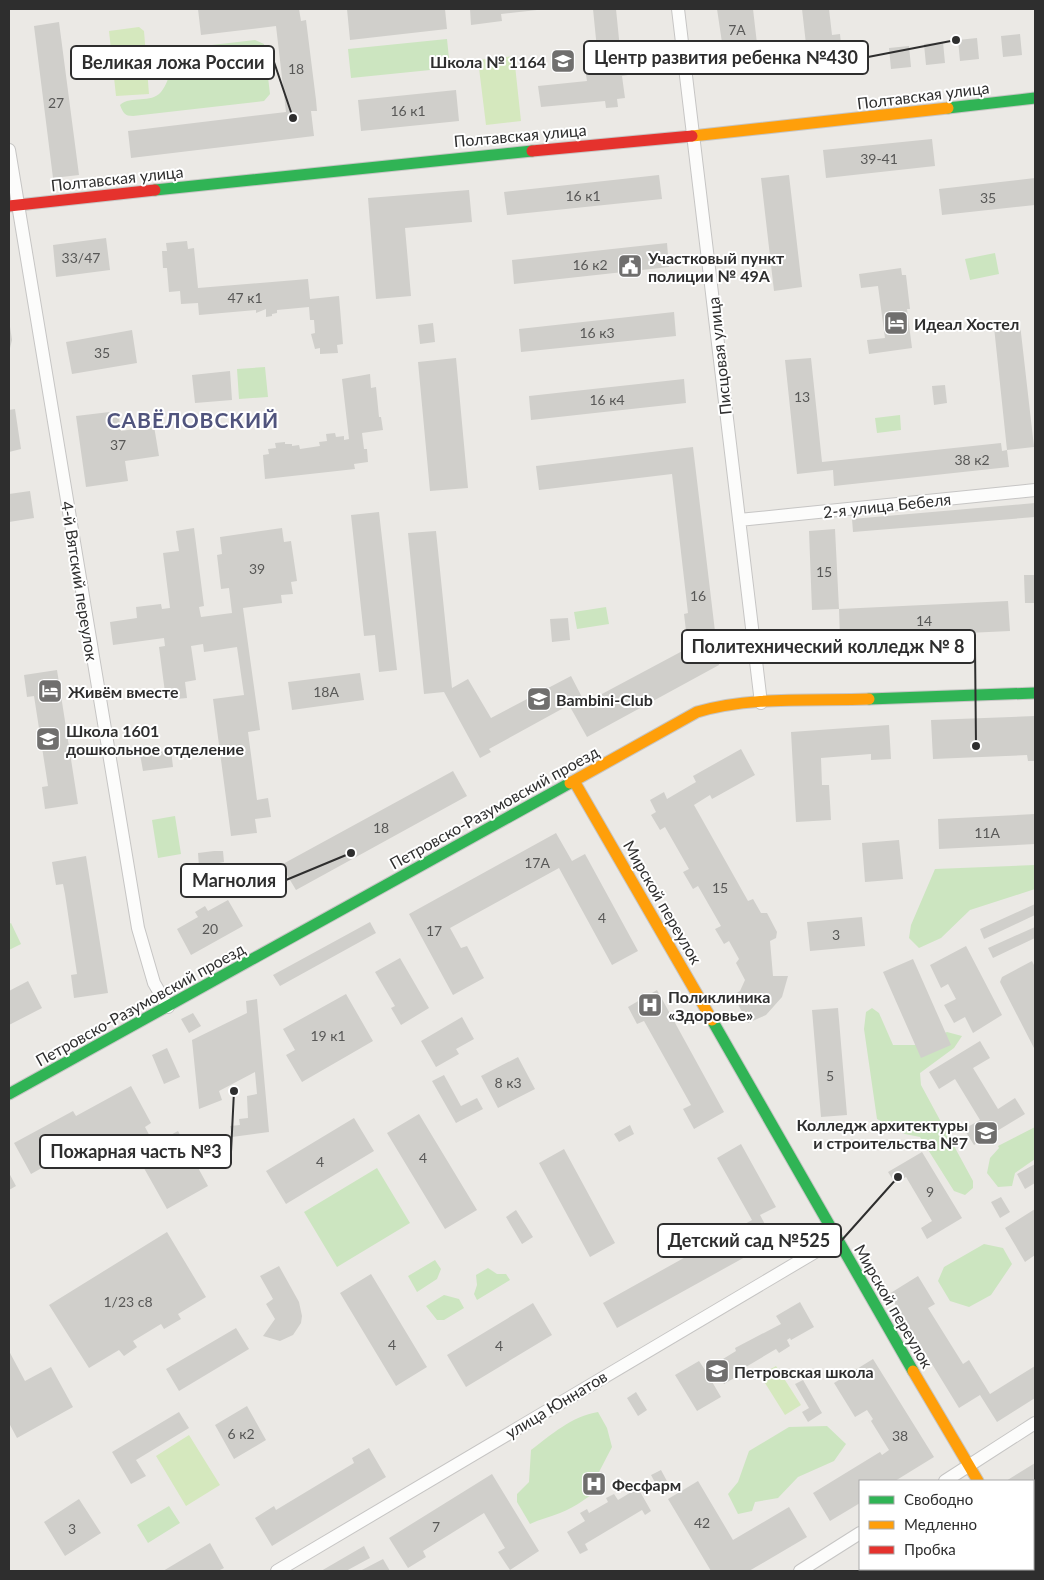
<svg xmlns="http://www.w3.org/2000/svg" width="1044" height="1580" viewBox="0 0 1044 1580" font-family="Lato,sans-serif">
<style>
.green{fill:#cce5c0}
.pitch{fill:#d5e8be}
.building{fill:#d0cfcb}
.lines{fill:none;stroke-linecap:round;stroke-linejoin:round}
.street-casing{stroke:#c6c5c4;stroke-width:14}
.fast-casing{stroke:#c6c5c4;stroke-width:13}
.slow-casing{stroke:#c6c5c4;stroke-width:13}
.jam-casing{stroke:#c6c5c4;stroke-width:13}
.street{stroke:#fcfcfb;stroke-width:12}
.fast{stroke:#30b455;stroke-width:11}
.slow{stroke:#ff9f0a;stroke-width:11}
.jam{stroke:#e5322d;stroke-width:11}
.labels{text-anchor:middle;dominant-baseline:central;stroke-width:4;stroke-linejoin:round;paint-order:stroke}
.number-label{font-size:14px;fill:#585857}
.poi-label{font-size:16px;font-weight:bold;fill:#2e2e2e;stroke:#fff;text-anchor:start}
.street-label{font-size:16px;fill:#2e2e2e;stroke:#fff}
.district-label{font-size:21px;font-weight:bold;letter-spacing:1px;fill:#50547d;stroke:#fff}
.leader{fill:none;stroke:#2e2e2e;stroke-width:2}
.callout-dot{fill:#2e2e2e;stroke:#fff;stroke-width:2}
.callout{fill:#fff;stroke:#2e2e2e;stroke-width:2}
.callout-label{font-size:18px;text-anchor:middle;font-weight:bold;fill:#2e2e2e}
</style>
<rect width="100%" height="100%" fill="#ebe9e5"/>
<path class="green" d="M447,39L450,68L351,78L348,49Z
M255,40L264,44L270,94L264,101L133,116C125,116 123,113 120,105C131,95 151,104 161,92C173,78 167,60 186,48Z
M995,253L999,274L970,280L965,259Z
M265,367L268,397L239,399L237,369Z
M900,415L901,430L877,433L875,418Z
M606,607L609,624L577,629L574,612Z
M175,816L181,854L158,858L152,820Z
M1035,865V889L970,910L941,938L919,948L909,938L911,925L935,869Z
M11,923L21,944L9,950V924Z
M872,1008L879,1013L893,1045H915L947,1032L962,1036L954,1048L920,1073L921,1085L973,1181V1188L965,1195L954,1191L920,1137L905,1134L877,1119L864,1029L866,1012Z
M1035,1127V1159L1015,1173L1012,1186L998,1187L987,1173L990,1158L999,1148L998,1146Z
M377,1168L410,1223L337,1267L304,1212Z
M984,1244L1003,1248L1012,1264L991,1295L969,1307L950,1301L938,1281L944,1267Z
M435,1260L441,1269L437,1279L417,1292L408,1276Z
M488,1268L497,1274H506L510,1280L477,1300L474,1294L477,1285L476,1275Z
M444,1295L459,1299L464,1308L444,1320H437L426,1306Z
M598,1412L607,1428L612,1447L599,1472L604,1485C591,1495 576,1507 560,1513C550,1517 540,1519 530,1524L517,1502V1494L529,1482L531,1450C551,1435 572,1416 598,1412Z
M827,1426L846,1444L834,1461L798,1477L778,1498L755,1502L752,1511L738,1514L728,1494L738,1482L749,1451L789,1427Z
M169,1506L180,1523L148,1543L137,1525Z"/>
<path class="pitch" d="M139,27L144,31L149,94L116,96L109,31Z
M514,56L521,121L486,125L478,60Z
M776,1366L801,1405L785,1415L760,1375Z
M189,1435L220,1485L186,1506L156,1456Z"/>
<path class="building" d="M198,9H299L301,21L306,20L316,100L317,111H311L314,136L131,158L128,131L286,112L276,26L201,35Z
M347,9H445L447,29L350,40Z
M470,9H537V10L501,14L502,21L471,25Z
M593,9H616L620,49L623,48L628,75L622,76L625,98L617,99L618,107L606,108L605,101L541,107L538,86L587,81L585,69L589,68L587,50L597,49Z
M717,9H753L759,61L736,64L724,56Z
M802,9H829L832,35L840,34L843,62L823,64L821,51L807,53Z
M59,22L79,175L53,178L34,26Z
M1020,34L1022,55L1003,57L1001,36Z
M977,38L979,59L960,61L958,40Z
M943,42L945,63L926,65L924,44Z
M909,46L911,67L891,69L889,48Z
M456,90L459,121L361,131L358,100Z
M932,139L935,166L826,178L823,150Z
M659,175L662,199L507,215L504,192Z
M789,175L802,287L774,291L761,178Z
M1035,178V205L942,215L939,189Z
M469,190L472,222L405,228L411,296L376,299L368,198Z
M106,238L110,270L56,277L53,245Z
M187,241L188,249L194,248L198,288L308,279L310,299L339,296L343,344L337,345L338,353L320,354V348L315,349L311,334L315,333L314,320H310L309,307L277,310V313L272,314V316L266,317V309L256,313V310L199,315L198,303L181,304L180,291L169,292L167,268H163L162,251H167L166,243Z
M667,243L669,267L514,284L512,260Z
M901,268L902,275H906L910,309H907L912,348L869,354L867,340L885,338L878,286L861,288L859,274Z
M674,312L676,336L521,352L519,329Z
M9,320L12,340L9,352Z
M433,323L435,342L420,344L418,325Z
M1020,324L1034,447L1007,450L994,327Z
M132,330L137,363L72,374L66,342Z
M456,358L468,488L430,491L418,362Z
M811,358L822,462L1001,443L1002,451L1007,450L1009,467L834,486L833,470L797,474L785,360Z
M230,371L232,400L195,403L192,375Z
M370,374L371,388L376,387L379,417H381L383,430L362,433L364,449H367L368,462L354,464L355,469L265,479L263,455L269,454L268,449L276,448L275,443L285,442V444H292V446L299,445L300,449L320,446L319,442L327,441L326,434L335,433L336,437L344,436V440L349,439L342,379Z
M684,379L686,403L531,420L529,396Z
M945,385L947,403L934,405L932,386Z
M15,409L21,449L9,452V410Z
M118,411L121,431L154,426L159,456L125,461L128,481L86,487L76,416Z
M693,447L719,665L587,737L569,705L489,749L491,752L480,758L444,692L424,694L408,533L436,531L452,688L468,679L491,718L571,676L585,703L688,648L684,614L688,613L672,474L539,490L536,466Z
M30,491L34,518L9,522V494Z
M1035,503V517L853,532L852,519Z
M379,512L397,670L379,672L375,635L364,636L351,515Z
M194,528L204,606L199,607L201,617L232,613L229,588L221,589L217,555L222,554L220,537L282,528L284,542L291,541L297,581L291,582L293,594L281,595L282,603L243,608L260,730L248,732L257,800L268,798L271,817L255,819L257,833L231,836L213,699L244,695L237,647L204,652L203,644L191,646L196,680L185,682L187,698L166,700L159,647L165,646L164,638L113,645L110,622L137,618L136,607L161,604L162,609L170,608L163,553L179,551L176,531Z
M835,529L839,609L812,610L809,531Z
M1024,575H1035V603H1025Z
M1008,601L1010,631L840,639L839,609Z
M568,618L570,640L552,642L550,619Z
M57,670L78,804L45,809L42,787L48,786L34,696L27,697L24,675Z
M360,673L364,700L292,710L288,682Z
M1035,716V761H1028L1027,755L933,759L931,720Z
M889,725L891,759L871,760V754L821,758L822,785H829L831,820L796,822L791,732Z
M741,749L755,775L712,799L710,795L694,805L748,901L753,899L761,913H767L777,932L776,938L770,941L773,976H788L782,997L766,1015L748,1023L733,995L740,991L745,980L736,963L739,959L729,941L724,944L715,929L721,926L698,886L693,889L683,872L689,869L665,827L660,830L651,815L656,812L650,800L664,792L667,799L696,782L693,776Z
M171,750L173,767L143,771L140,754Z
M453,771L467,796L296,890L281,865Z
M1035,814V844L939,849L938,819Z
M556,833L572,861L585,854L638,951L612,965L559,868L450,928L461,948L467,946L484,978L453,995L409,914Z
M899,840L903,879L865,882L862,843Z
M214,851H223L224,862L199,867L198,853Z
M86,856L108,993L74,998L71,975L77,974L65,894L63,884L56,885L52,862Z
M228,900L243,926L191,955L177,929L198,917L195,912L205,906L208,911Z
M1035,904V915L984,939L980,929Z
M862,917L865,946L810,951L807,922Z
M370,922L376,933L280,986L273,975Z
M1035,927V938L993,958L988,948Z
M966,946L1002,1015L973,1033L965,1017L954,1023L944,1005L956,999L948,984L941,988L930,965Z
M400,958L429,1008L401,1025L391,1008L395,1006L375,972Z
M913,959L951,1045L921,1058L883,972Z
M1032,961L1035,967V1050L1000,982L1002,977Z
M28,981L42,1008L9,1025V991Z
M657,990L724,1112L694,1129L683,1109L691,1105L644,1021L637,1024L628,1007Z
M346,994L373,1041L302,1082L286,1055L295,1050L283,1029Z
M257,999L269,1132L232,1137L230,1126L240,1125L239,1119L248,1118L247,1096L257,1094L255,1072L219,1091L222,1100L199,1109L192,1040L247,1013L246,1001Z
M838,1008L847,1115L821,1117L812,1010Z
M193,1013L201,1026L189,1033L181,1019Z
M462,1017L474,1039L456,1049L459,1054L436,1067L421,1041Z
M980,1041L990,1058L973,1068L998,1109L1015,1098L1025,1114L974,1145L964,1129L980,1120L955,1079L939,1089L929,1072Z
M167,1048L180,1077L164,1084L152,1055Z
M518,1057L535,1089L498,1108L481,1076Z
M444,1075L461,1106L477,1098L483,1109L456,1123L432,1081Z
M131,1086L151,1123L145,1127L154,1144L178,1131L208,1186L167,1209L136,1154L129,1158L117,1135L94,1148L90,1141L31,1174L14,1143L73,1111L76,1116Z
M419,1114L477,1210L445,1229L387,1133Z
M354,1118L374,1151L286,1204L266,1171Z
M630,1125L634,1134L619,1142L614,1134Z
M741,1144L776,1207L760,1215L774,1241L617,1328L603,1303L752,1220L717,1158Z
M564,1149L615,1243L590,1257L539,1163Z
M922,1152L962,1218L927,1239L921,1228L932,1221L906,1177L895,1183L888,1172Z
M1035,1164V1183L1025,1189L1017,1174Z
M9,1173L16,1186L9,1190Z
M1001,1197L1010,1212L1000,1218L991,1202Z
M1035,1209V1255L1025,1262L1005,1228Z
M516,1210L533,1237L522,1244L506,1217Z
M167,1232L206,1297L178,1314L181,1319L164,1329L161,1324L133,1341L137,1347L124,1356L119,1350L89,1368L49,1305Z
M279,1266L299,1302L302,1316L301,1323L293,1335L280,1341L263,1336L275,1319L266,1304L273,1299L260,1276Z
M371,1274L427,1367L396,1386L340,1293Z
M918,1276L935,1304L928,1308L963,1364L969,1360L990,1394L1035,1366V1398L997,1422L980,1395L959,1408L889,1294Z
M800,1302L814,1327L791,1340L790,1338L787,1340L790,1346L779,1353L776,1349L734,1374L736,1377L724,1384L719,1375L711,1380L721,1397L697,1411L675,1375L699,1361L705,1370L736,1351L735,1348L781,1324L776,1316Z
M533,1303L552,1335L466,1387L447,1355Z
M236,1328L249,1349L179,1391L166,1369Z
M9,1351L25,1381L51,1367L73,1407L17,1438L9,1423Z
M873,1359L934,1457L895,1481H860V1503L830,1521L813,1493L880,1452L882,1455L889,1450L871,1421L873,1419L867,1410L855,1417L834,1383Z
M803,1380L822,1413L808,1422L802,1412L809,1408L795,1384Z
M636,1392L647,1410L638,1416L627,1398Z
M247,1406L266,1440L234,1459L215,1425Z
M179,1412L189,1428L136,1460L146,1476L131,1484L112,1452Z
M369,1448L386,1477L272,1546L255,1518L274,1506L276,1510L354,1463L352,1458Z
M1035,1463V1529L1033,1525V1481H1006Z
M661,1470L668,1483L658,1488L651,1475Z
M492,1474L539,1551L510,1570L498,1552L505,1548L484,1513L423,1551L426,1557L408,1568L389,1538Z
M698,1481L733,1540L789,1507L807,1537L749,1571H711L668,1499Z
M638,1488L651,1511L645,1515L642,1510L585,1544L588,1550L580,1554L567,1532L585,1521L580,1513L587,1509L589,1513L608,1502L606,1498L614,1494L618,1500Z
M79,1499L101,1533L65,1556L44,1522Z
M210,1543L224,1568L218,1571H163Z
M364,1546L370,1558L346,1571H321Z
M383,1559L390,1571H360Z
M900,1569H972L968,1571H895Z"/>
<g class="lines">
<defs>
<path id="street" d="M678,9L761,703
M9,150L138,928L154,983L168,1007
M739,520L1035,490
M945,1481L1035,1423
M277,1571L837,1239
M800,1571L860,1533"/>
<path id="fast" d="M948,108L1035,98
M155,190L532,151
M869,699L1035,693
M712,1020L913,1371
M9,1094L570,783
M1031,1569L1033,1571"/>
<path id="slow" d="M692,136L948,108
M574,781L712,1020
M570,783L697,712C751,696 813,701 869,699
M913,1371L978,1481"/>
<path id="jam" d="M532,151L692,136
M9,206L155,190"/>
</defs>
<use href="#street" class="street-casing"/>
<use href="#fast" class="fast-casing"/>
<use href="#slow" class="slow-casing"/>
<use href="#jam" class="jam-casing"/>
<use href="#street" class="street"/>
<use href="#fast" class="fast"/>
<use href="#slow" class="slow"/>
<use href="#jam" class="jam"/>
</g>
<defs>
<symbol id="school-square" viewBox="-11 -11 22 22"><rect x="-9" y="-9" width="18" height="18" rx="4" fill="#706f6e" stroke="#fff"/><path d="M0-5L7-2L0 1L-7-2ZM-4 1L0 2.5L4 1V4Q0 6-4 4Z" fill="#fff"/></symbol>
<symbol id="civic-square" viewBox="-11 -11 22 22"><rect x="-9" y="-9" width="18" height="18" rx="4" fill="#706f6e" stroke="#fff"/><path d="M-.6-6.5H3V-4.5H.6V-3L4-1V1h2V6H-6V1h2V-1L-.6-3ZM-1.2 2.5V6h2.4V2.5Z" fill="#fff"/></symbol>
<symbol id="hotel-square" viewBox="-11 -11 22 22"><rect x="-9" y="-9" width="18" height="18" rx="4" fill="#706f6e" stroke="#fff"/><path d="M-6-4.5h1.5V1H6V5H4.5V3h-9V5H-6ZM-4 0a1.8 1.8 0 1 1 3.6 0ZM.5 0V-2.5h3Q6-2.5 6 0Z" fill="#fff"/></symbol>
<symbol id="hospital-square" viewBox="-11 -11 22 22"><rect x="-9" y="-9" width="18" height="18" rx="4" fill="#706f6e" stroke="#fff"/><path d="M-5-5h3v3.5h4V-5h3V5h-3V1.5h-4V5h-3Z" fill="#fff"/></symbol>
<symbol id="university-square" viewBox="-11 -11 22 22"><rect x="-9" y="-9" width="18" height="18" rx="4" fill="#706f6e" stroke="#fff"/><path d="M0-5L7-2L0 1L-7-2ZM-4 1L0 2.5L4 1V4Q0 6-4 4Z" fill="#fff"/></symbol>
</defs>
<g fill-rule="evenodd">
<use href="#school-square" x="549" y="47" width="28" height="28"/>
<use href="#civic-square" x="616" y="252" width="28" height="28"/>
<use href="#hotel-square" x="882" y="309" width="28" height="28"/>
<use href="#hotel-square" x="36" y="677" width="28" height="28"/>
<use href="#school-square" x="525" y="685" width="28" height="28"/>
<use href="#school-square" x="34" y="725" width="28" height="28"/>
<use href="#hospital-square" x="636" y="991" width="28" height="28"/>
<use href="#university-square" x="972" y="1119" width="28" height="28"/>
<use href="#school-square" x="703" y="1357" width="28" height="28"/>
<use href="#hospital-square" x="580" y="1470" width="28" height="28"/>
</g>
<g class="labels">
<g class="number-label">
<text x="737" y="29">7А</text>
<text x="296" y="68">18</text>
<text x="56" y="102">27</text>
<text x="408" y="110">16 к1</text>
<text x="879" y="158">39-41</text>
<text x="583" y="195">16 к1</text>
<text x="988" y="197">35</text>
<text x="81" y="257">33/47</text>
<text x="590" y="264">16 к2</text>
<text x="245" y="297">47 к1</text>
<text x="597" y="332">16 к3</text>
<text x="102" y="352">35</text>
<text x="802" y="396">13</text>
<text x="607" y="399">16 к4</text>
<text x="118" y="444">37</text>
<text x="972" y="459">38 к2</text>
<text x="257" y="568">39</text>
<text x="824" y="571">15</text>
<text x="698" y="595">16</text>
<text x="924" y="620">14</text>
<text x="326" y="691">18А</text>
<text x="381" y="827">18</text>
<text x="987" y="832">11А</text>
<text x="537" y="862">17А</text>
<text x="720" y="887">15</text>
<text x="602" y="917">4</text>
<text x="210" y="928">20</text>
<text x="434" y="930">17</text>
<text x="836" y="934">3</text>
<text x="328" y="1035">19 к1</text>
<text x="830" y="1075">5</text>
<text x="508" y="1082">8 к3</text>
<text x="423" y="1157">4</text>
<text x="320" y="1161">4</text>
<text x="930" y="1191">9</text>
<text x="128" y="1301">1/23 с8</text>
<text x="392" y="1344">4</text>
<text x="499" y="1345">4</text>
<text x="241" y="1433">6 к2</text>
<text x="900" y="1435">38</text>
<text x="702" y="1522">42</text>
<text x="436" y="1526">7</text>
<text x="72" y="1528">3</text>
</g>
<g class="poi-label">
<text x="546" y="61" text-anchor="end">Школа № 1164</text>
<text x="648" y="257">Участковый пункт<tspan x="648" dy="18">полиции № 49А</tspan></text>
<text x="914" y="323">Идеал Хостел</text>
<text x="68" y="691">Живём вместе</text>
<text x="556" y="699">Bambini-Club</text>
<text x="66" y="730">Школа 1601<tspan x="66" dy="18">дошкольное отделение</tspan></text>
<text x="668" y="996">Поликлиника<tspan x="668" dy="18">«Здоровье»</tspan></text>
<text x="968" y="1124" text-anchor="end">Колледж архитектуры<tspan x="968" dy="18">и строительства №7</tspan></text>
<text x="734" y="1371">Петровская школа</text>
<text x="612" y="1484">Фесфарм</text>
</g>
<g class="street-label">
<text transform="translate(923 95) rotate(-7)">Полтавская улица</text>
<text transform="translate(520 135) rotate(-5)">Полтавская улица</text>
<text transform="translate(117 178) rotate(-6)">Полтавская улица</text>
<text transform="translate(719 356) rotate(-96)">Писцовая улица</text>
<text transform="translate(887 505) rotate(-6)">2-я улица Бебеля</text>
<text transform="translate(80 581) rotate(81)">4-й Вятский переулок</text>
<text transform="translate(494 807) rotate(-29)">Петровско-Разумовский проезд</text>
<text transform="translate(663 902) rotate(60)">Мирской переулок</text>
<text transform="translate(140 1004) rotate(-29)">Петровско-Разумовский проезд</text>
<text transform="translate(894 1306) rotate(60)">Мирской переулок</text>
<text transform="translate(556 1404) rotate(-31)">улица Юннатов</text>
</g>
<g class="district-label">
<text x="193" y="419">САВЁЛОВСКИЙ</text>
</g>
</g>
<path class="leader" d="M956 40L868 57M293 118L274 62M976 746L975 647M351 853L286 880M234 1091L231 1152M898 1177L841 1241"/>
<g class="callout-dot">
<circle cx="956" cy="40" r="5"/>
<circle cx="293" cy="118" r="5"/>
<circle cx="976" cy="746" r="5"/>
<circle cx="351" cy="853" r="5"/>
<circle cx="234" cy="1091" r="5"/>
<circle cx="898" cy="1177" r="5"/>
</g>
<g class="callout">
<rect x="584" y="41" width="284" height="33" rx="5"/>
<rect x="71" y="46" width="203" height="33" rx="5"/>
<rect x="682" y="630" width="293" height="33" rx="5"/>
<rect x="181" y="864" width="105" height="33" rx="5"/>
<rect x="40" y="1135" width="191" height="33" rx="5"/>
<rect x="658" y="1224" width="183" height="33" rx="5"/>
</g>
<g class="callout-label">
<text x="726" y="64">Центр развития ребенка №430</text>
<text x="173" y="69">Великая ложа России</text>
<text x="828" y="653">Политехнический колледж № 8</text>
<text x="234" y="887">Магнолия</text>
<text x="136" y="1158">Пожарная часть №3</text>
<text x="749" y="1247">Детский сад №525</text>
</g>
<rect width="1044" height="1580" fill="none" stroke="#2e2e2e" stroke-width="20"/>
<rect x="859" y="1480" width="175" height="90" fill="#ffffff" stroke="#ababab"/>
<rect x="869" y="1496" width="25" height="8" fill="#30b455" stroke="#ababab"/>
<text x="904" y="1505" font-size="15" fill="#2e2e2e">Свободно</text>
<rect x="869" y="1521" width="25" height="8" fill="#ff9f0a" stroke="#ababab"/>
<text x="904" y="1530" font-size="15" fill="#2e2e2e">Медленно</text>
<rect x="869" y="1546" width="25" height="8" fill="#e5322d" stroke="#ababab"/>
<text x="904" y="1555" font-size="15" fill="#2e2e2e">Пробка</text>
</svg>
